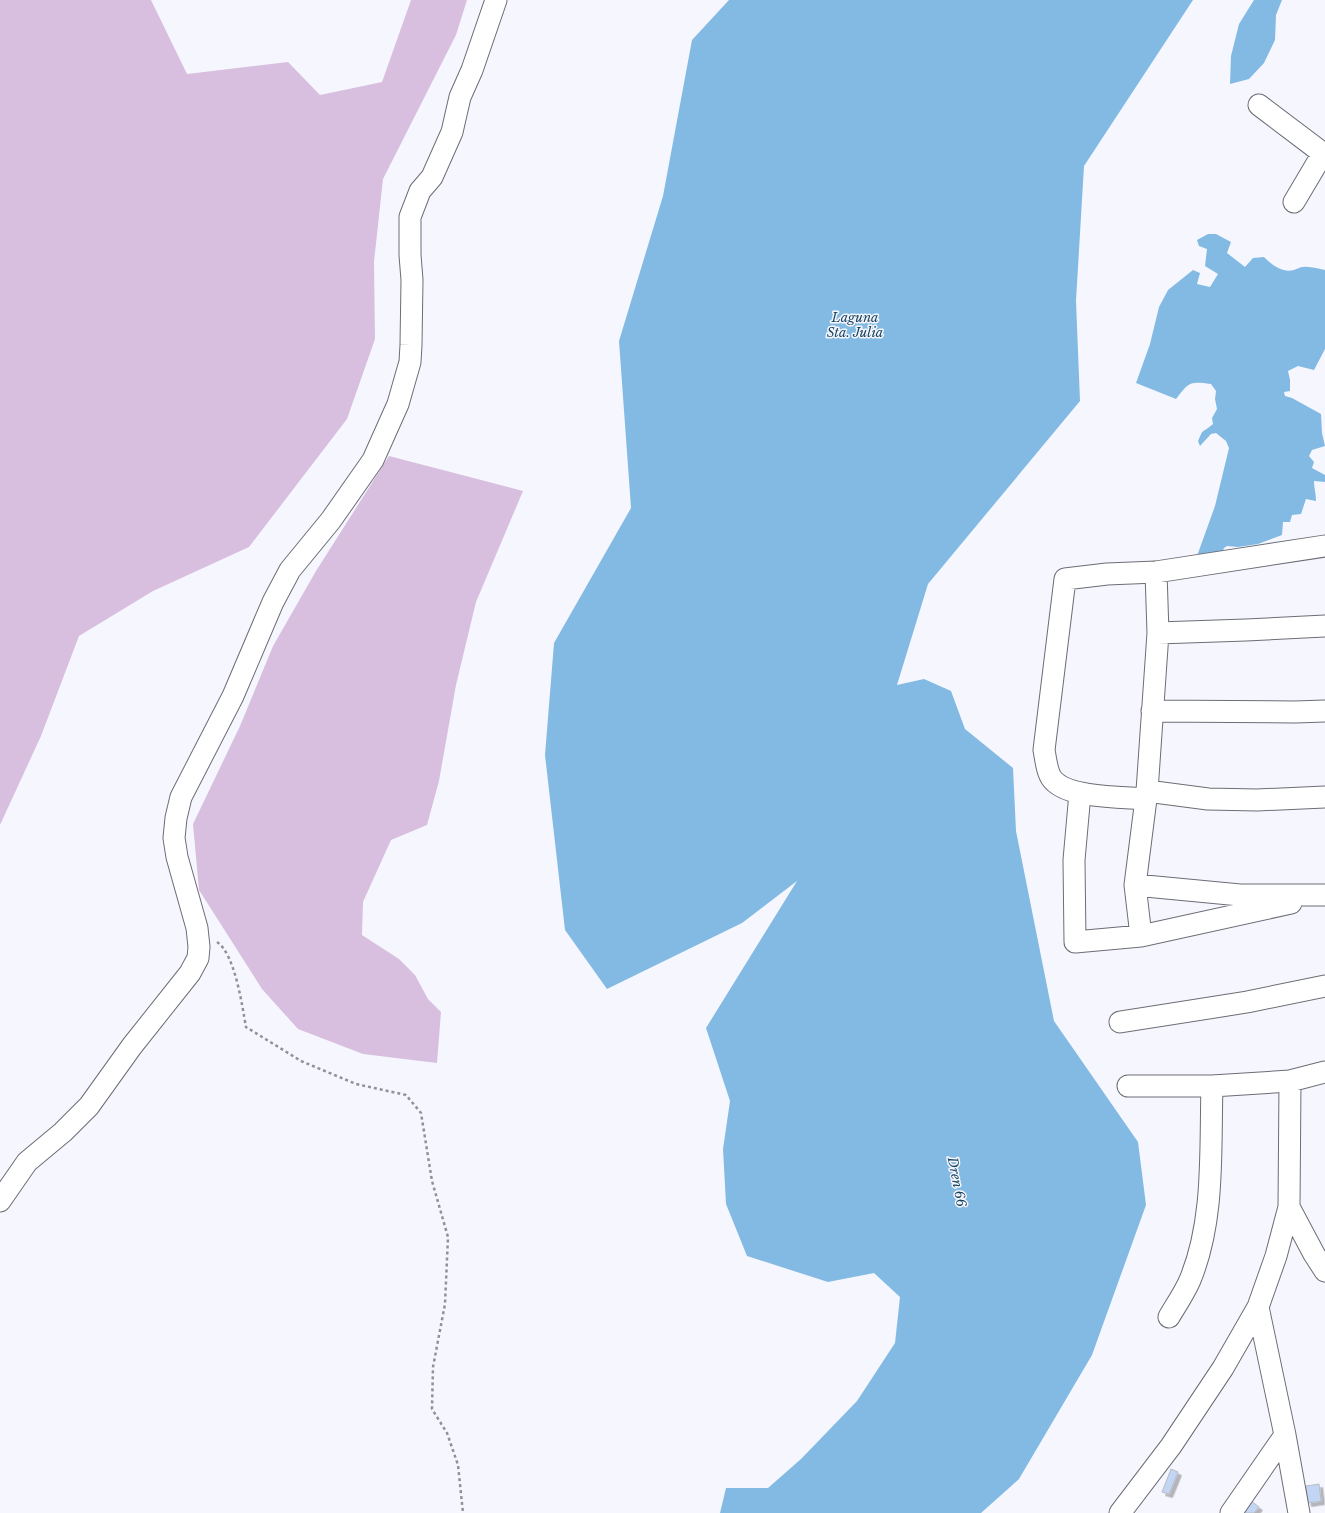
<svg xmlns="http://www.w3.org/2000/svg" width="1325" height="1513" viewBox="0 0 1325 1513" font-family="'Libre Baskerville',serif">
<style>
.green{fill:#d8bfe0}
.water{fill:#83bae3}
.building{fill:#c2d5f5;stroke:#b8bdc5;filter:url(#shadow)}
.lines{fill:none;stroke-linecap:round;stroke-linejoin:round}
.minor-casing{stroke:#6c6d75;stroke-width:23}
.path{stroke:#909196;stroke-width:2.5;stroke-dasharray:3 3;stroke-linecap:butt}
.minor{stroke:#fff;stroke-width:21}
.labels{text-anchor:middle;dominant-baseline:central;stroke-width:3;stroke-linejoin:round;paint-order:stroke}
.water-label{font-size:13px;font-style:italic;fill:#194460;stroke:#f6f7fe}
</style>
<defs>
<filter id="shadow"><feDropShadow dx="3.5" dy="3.5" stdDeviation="0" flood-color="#0004"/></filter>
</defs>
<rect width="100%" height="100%" fill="#f6f7fe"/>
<path class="green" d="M0,0H151L187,74L288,62L320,95L382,82L411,0H467L456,35L383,179L374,262L375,339L347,419L249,547L153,591L79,636L41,736L0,825Z
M389,456L523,491L476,602L456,685L439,781L427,825L391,840L363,902L362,935L399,959L415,975L428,999L441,1012L437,1063L363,1054L298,1029L262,989L199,890L193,824L240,726L273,646L316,571Z"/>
<path class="water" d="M729,0H1193L1084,166L1076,301L1080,401L928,584L897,685L924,679L951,691L965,729L1013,768L1016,831L1054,1021L1138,1142L1146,1205L1092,1355L1019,1479L981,1513H720L726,1488H768L801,1459L857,1401L895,1343L900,1297L874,1273L828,1282L747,1256L726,1204L723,1149L730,1101L706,1028L797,881L742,923L607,989L565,930L545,755L554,643L631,508L619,341L663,196L692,40Z
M1254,0H1282L1276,15L1275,40L1264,63L1249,79L1230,84L1231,56L1239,24Z
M1208,234H1216L1231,242L1227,253L1245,267L1253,258L1264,257C1272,265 1282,273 1294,270C1297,269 1300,267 1303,267C1311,266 1318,269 1325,270V349L1314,370L1298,366L1288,371L1290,380V391L1284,392L1285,396L1292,398L1321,414L1322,433L1325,446L1312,450L1309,456L1314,462L1312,468L1325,475V482L1314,481C1314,488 1316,493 1316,501L1306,499L1301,514L1292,515L1290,522H1283L1282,535L1258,544L1238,547L1227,546L1224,548L1222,553L1197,556L1215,506L1229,448L1226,441L1216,433L1211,434L1200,446L1198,441L1202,432L1208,428L1213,424L1212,418L1217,409L1215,399L1216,391L1211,384C1189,381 1189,382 1176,399L1136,383L1150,344L1159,307L1168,290L1193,270L1200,273L1197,284L1210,287L1218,274L1205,266L1207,249L1199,246L1197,240Z"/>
<path class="building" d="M1171,1469L1178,1472L1169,1494L1162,1492Z
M1319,1484L1321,1501L1308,1503L1306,1486Z
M1251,1501L1259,1507L1254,1513H1243Z"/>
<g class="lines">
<defs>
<path id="minor" d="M1259,105L1325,155
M1294,202L1323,153
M1158,633L1246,630L1325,626
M1152,711L1295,712L1325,711
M1147,791L1208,799L1257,800L1325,797
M1080,793L1074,860L1075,942L1141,936L1135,885L1147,791L1158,633L1156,572
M1146,799C1123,797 1072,798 1055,782C1047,776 1046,760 1044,750L1065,579L1107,574L1156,572L1325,546
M1135,885L1240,895H1325
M1141,936L1291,903
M1120,1022L1247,1002L1325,986
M1128,1086H1212L1290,1081L1325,1072
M0,1201L27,1162L63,1132L89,1106L132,1046L190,973L198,958L199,947L197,928L177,857L174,838L176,818L181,797L233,696L273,602L290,570L331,520L373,460L398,404L410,362L411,345L412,280L410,255V217L420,191L432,177L452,132L460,97L472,70L496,0
M1289,1207L1314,1254L1325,1271
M1258,1307L1285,1435L1299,1513
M1169,1317C1176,1305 1185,1292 1190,1280C1215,1220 1210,1150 1212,1086
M1120,1513L1171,1446L1223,1368L1258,1307L1276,1256L1289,1207L1290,1081
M1231,1513L1285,1435"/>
</defs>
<use href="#minor" class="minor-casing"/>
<path class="path" d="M217,942C235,954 242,1005 246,1027L301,1061L356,1084L406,1095L421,1113L432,1181L448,1237L445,1304L433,1367L432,1409L447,1433L458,1465L463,1513"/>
<use href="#minor" class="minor"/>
</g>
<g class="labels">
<g class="water-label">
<text x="855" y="317">Laguna<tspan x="855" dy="15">Sta. Julia</tspan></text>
<text transform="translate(957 1182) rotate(79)">Dren 66</text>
</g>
</g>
</svg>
